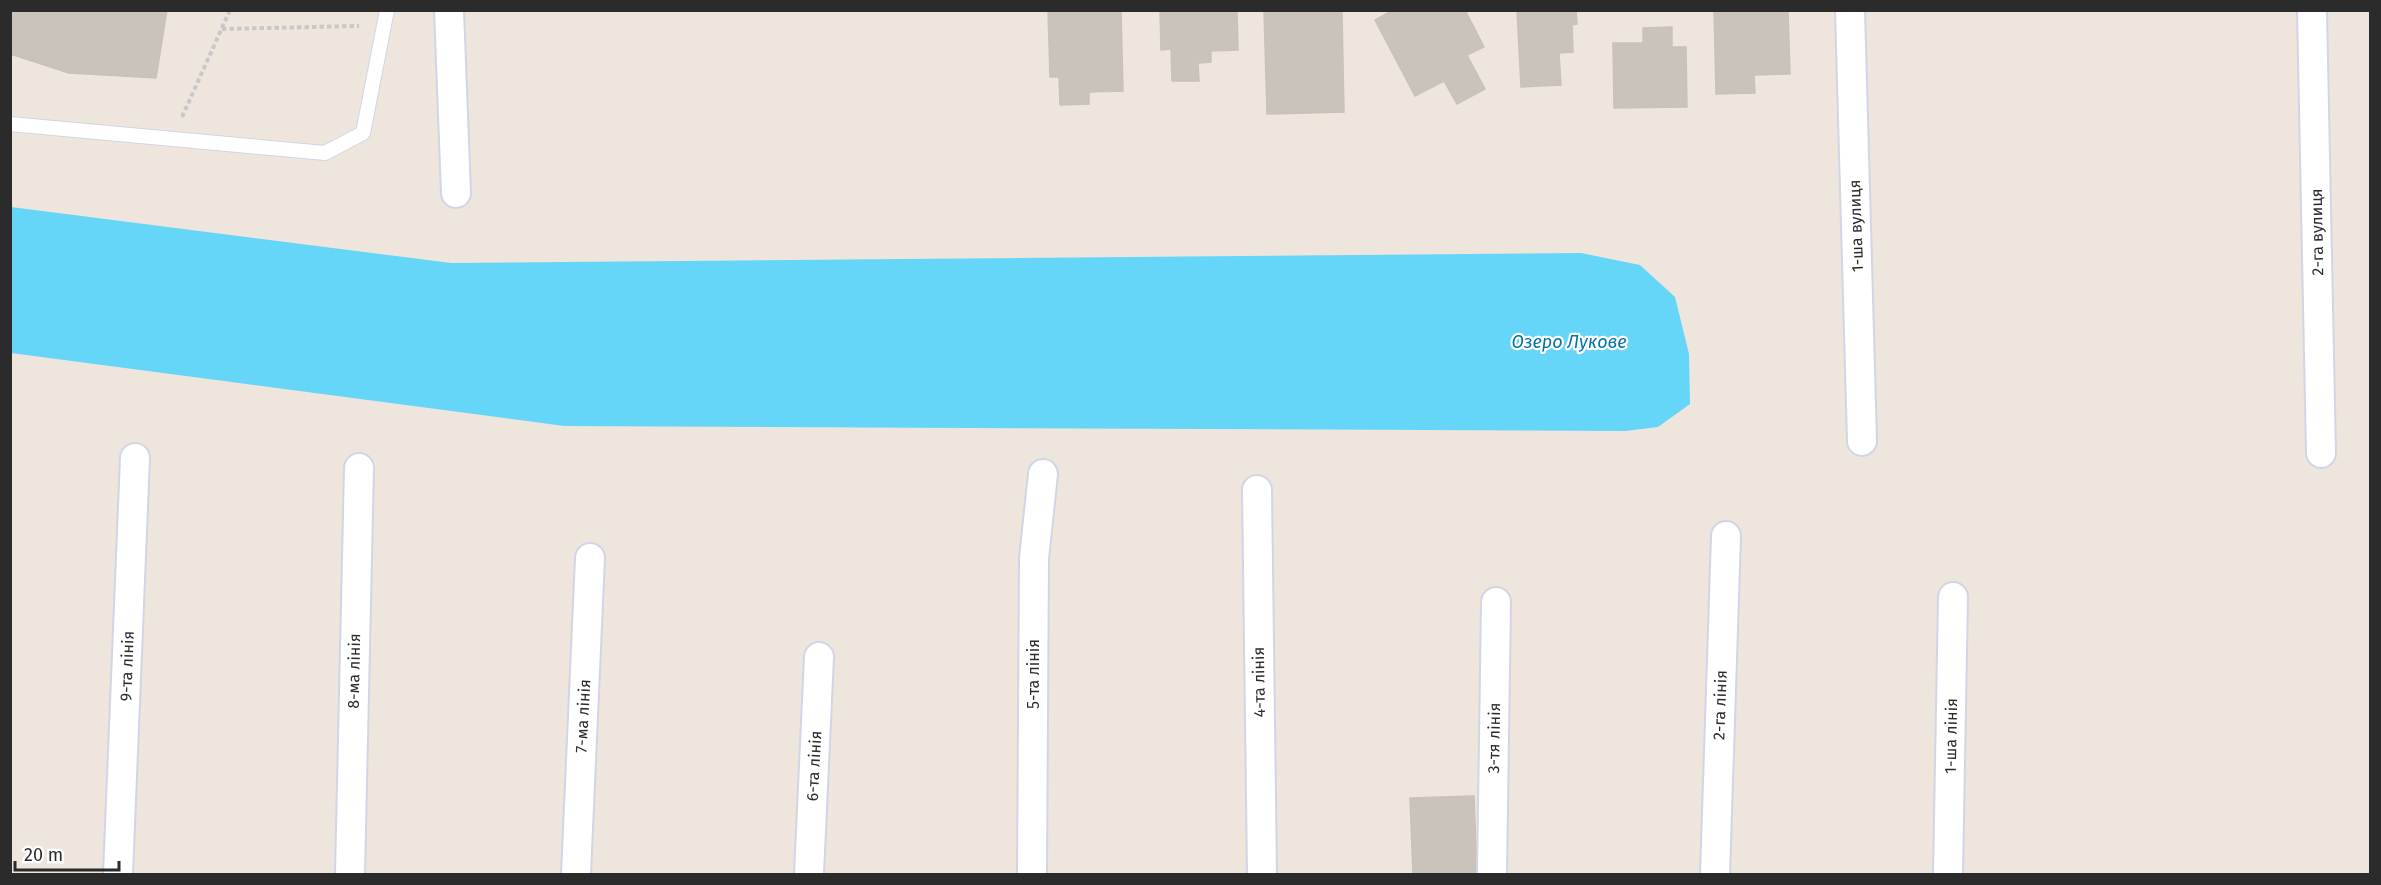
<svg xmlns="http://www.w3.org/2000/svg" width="2381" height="885" viewBox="0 0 2381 885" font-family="'Fira Sans',sans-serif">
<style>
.water{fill:#66d6f8}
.building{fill:#c9c3bb;stroke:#cac2b5;stroke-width:1.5}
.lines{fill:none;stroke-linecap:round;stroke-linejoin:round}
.service-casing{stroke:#d1d5e5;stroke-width:16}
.minor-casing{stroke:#d1d5e5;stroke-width:32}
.path{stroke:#c8c8c8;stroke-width:4;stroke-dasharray:4.5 3;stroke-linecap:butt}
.service{stroke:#fff;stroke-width:14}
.minor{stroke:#fff;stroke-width:28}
.labels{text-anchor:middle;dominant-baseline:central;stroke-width:4.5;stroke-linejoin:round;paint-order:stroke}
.street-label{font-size:16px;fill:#2b2b2b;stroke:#fff}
.water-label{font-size:18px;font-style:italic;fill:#0374a7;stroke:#fff}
</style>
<rect width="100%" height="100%" fill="#eee6dc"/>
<path class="water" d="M11,207L451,263L1581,253L1640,265L1675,297L1689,354L1690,404L1658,427L1625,431L564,426L11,353Z"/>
<path class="building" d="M10,10H167L156,78L69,73L10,54Z
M1048,10H1121L1123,91L1089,92V104L1060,105L1059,77H1050Z
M1160,10H1237L1238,50L1211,51V62L1198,63L1199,81H1172L1171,49L1161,50Z
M1264,10L1342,13L1344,112L1267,114Z
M1393,10H1465L1484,47L1467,55L1485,89L1457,104L1444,81L1415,96L1375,20Z
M1517,10H1576L1577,24L1572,25L1573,52L1559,53L1561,85L1521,87Z
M1714,10H1788L1790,74L1754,75L1755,93L1716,94Z
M1672,27V47H1686L1687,107L1614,108L1613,43H1643V28Z
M1474,796L1477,874H1413L1410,798Z"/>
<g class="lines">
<defs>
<path id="service" d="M10,124L325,153L363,133L387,10"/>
<path id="minor" d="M449,10L456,193
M1850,10L1862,441
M2312,10L2321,453
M1257,490L1262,874
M118,874L135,458
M350,874L359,468
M576,874L590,558
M809,874L819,657
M1032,874L1034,558L1043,474
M1492,874L1496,602
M1715,874L1726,536
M1948,874L1953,597"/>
</defs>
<use href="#service" class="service-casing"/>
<use href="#minor" class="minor-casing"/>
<path class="path" d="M222,29L359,26
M182,117L230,10"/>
<use href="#service" class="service"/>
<use href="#minor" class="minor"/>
</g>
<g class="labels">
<g class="street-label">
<text transform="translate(1856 226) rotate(-92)">1-ша вулиця</text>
<text transform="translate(2317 232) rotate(-91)">2-га вулиця</text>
<text transform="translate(127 666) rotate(-88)">9-та лінія</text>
<text transform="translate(354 671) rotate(-89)">8-ма лінія</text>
<text transform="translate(1033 674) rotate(-90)">5-та лінія</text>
<text transform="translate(1259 682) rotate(-91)">4-та лінія</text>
<text transform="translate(1720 705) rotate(-88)">2-га лінія</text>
<text transform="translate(583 716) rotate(-87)">7-ма лінія</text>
<text transform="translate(1951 736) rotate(-89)">1-ша лінія</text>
<text transform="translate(1494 738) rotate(-89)">3-тя лінія</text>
<text transform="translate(814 766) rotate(-87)">6-та лінія</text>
</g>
<g class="water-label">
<text x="1569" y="342">Озеро Лукове</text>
</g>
</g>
<rect width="2381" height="885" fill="none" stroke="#2b2b2b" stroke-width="24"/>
<path d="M15 861v9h104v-9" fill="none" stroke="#2b2b2b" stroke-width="3"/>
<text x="24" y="861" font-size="18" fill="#2b2b2b" stroke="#ffffff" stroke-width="4.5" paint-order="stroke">20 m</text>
</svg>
